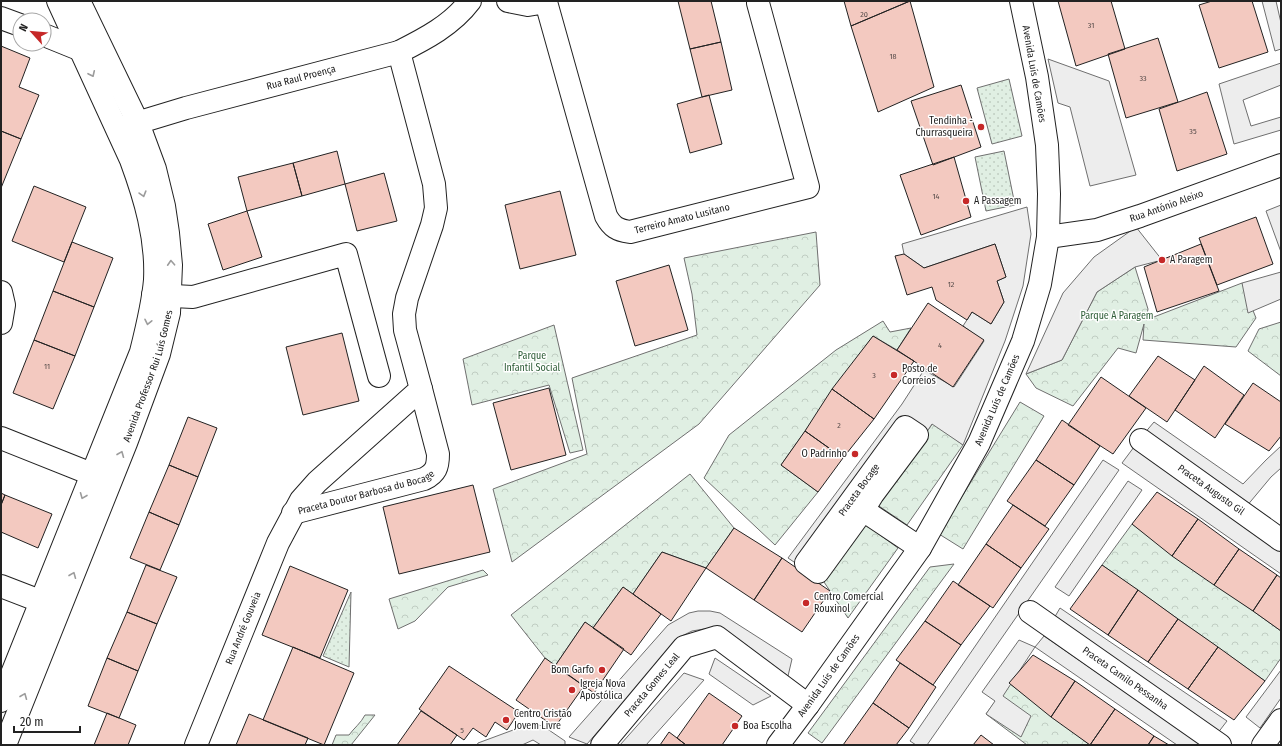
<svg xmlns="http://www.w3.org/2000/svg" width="1282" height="746" viewBox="0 0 1282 746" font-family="'Fira Sans Condensed',sans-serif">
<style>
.grass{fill:url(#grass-dots);stroke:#6f6f6f}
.forest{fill:url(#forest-crowns);stroke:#6f6f6f}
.parking{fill:#ededed;stroke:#6f6f6f}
.building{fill:#f3c9c0;stroke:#222}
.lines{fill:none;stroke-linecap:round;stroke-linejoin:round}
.minor-casing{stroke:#222;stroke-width:24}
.major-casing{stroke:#222;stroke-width:24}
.minor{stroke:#fff;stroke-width:22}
.major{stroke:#fff;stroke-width:22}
.oneway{stroke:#9c9c9c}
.poi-dot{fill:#c62828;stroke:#fff;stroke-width:1.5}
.labels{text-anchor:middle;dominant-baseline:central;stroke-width:3;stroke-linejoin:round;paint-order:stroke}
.number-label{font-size:8px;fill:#564c4a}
.street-label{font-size:10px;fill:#222;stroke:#fff}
.poi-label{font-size:10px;fill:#222;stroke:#fff;text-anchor:start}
.park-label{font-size:10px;fill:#2f5e38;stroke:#fff}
</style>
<defs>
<pattern id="grass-dots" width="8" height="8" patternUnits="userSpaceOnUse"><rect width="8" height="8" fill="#e0efe3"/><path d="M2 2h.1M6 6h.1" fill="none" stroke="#c0cdc2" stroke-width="1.8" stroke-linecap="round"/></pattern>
<pattern id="forest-crowns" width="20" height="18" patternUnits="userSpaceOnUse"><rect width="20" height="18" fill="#e0efe3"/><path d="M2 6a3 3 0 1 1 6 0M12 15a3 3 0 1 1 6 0" fill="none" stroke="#c0cdc2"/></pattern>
</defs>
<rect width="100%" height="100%" fill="#fff"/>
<path class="grass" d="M1009,79L1022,136L992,144L977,88Z
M1004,151L1015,205L986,211L975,157Z
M351,592L349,667L323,656Z"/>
<path class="forest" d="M816,232L820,285L699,424L512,562L493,489L587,454L572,378L697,335L692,294L684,258Z
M1135,267L1148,309L1146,320L1242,283L1256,318L1236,347L1143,340L1144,324L1136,353L1118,348L1073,406L1036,388L1026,374L1062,360L1097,292Z
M883,321L890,332L911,328L897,350L873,336L781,465L818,492L775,545L704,478L729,435L836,350Z
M1281,322V376L1248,351L1259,329Z
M554,325L583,450L570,453L549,385L472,405L463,359Z
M1020,402L1044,416L963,549L939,534Z
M933,423L963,445L907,525L876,504Z
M690,474L734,528L706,568L662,552L633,594L623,587L593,628L585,622L555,666L545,658L511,615Z
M865,524L898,548L848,618L824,582Z
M1132,524L1281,631V658L1265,681L1102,565Z
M954,564L822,743L808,733L930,567Z
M483,570L488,575L448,587L415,621L398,629L389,599Z
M1009,683L1090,745H1027L986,714Z
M365,715H375L351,745H332L336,735H349C354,728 361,723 365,715Z"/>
<path class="parking" d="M1262,1H1276L1281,23V49L1275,51Z
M1048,59L1109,81L1136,175L1090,186L1070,107L1058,103Z
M1281,63V85L1243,100L1251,126L1281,117V130L1234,144L1219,84Z
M1281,205V252L1266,211Z
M1027,207L1031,234L1023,286L1005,341L963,445L932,424L865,524L824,582L788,558L902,404L924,370L954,387L984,341L963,326L972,312L991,324L1004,302L997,281L1006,277L995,244L924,268L904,254L902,244Z
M1136,227L1162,260L1135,267L1097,292L1062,360L1026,374L1063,293L1094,257Z
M1281,272V299L1248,313L1242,283Z
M1154,422L1243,484L1266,460L1281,446V468L1271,477L1246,507L1143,435Z
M1134,447L1281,552V574L1122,463Z
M1103,460L1119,470L927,745H916L910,741Z
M1128,481L1142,490L1069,596L1055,587Z
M1060,608L1227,721L1217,734L1053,620Z
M698,611H710L720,613L792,659L788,676L725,634L713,629H704L692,631L682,636L672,647L587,744L569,737L668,625L689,613Z
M1044,636L1202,745H1177L1035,647L1003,696L1031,716L1021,737L986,714L995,701L982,692L1019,640L1035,647Z
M715,658L771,696L753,705L709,674Z
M1281,670V698L1260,728L1246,717Z
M684,673L704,680L646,745H620Z
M533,724L543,726L565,741V745H541L533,740L522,745H477L478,743L524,726Z"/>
<path class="building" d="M678,1H711L721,42L690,49Z
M844,1H910L851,26Z
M910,1L934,87L878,112L851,26Z
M1058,1H1111L1125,49L1076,66Z
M1212,1H1252L1268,52L1219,68L1199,5Z
M1158,38L1178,102L1126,118L1108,54Z
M721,42L732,90L702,97L690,49Z
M1,46L30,58L19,87L39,95L21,139L1,131Z
M961,85L981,147L933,165L911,101Z
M1207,92L1227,154L1177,171L1159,109Z
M709,95L722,144L690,153L677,104Z
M1,131L21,139L1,188Z
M337,151L345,184L302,196L293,163Z
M954,157L971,217L921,235L900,175Z
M293,163L302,196L247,211L238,177Z
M384,173L397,221L357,231L345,184Z
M34,186L86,207L64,262L12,241Z
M560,191L576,255L520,269L505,205Z
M247,211L262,257L223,270L208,224Z
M1256,217L1273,264L1217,285L1199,238Z
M72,242L113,258L94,307L53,291Z
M995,244L1006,277L997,281L1004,302L991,324L972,312L967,320L936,300L932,287L907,295L895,256L904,254L924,268Z
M1201,244L1219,291L1157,312L1144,267Z
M669,265L688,330L635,346L616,281Z
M53,291L94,307L75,356L34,340Z
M928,303L984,340L953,387L897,350Z
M342,333L359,401L303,415L286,347Z
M873,336L914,361L874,419L832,389Z
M34,340L75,356L53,409L13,393Z
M1158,356L1195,380L1167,422L1129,396Z
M1204,366L1244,395L1215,438L1175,410Z
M1101,377L1146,408L1113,454L1068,425Z
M1253,383L1281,402V436L1269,451L1225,424Z
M549,388L566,455L511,470L493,403Z
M832,389L874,419L843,458L805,431Z
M188,417L217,428L198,477L169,465Z
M1062,420L1100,446L1074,485L1036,460Z
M805,431L843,458L818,492L781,465Z
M1036,460L1074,485L1045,526L1007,501Z
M169,465L198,477L179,525L149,512Z
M473,485L490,552L399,574L383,507Z
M1157,492L1198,519L1172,556L1132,524Z
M1,493L5,495L1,505Z
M5,495L52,514L38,548L1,532V505Z
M1013,505L1049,529L1021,568L986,544Z
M149,512L179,525L160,570L130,558Z
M1198,519L1239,549L1214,585L1172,556Z
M734,528L782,558L754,600L706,568Z
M986,544L1021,568L993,608L958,585Z
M1239,549L1277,575L1253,611L1214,585Z
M662,552L706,568L671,621L633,594Z
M782,558L830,591L802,632L754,600Z
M146,565L177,577L157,624L127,612Z
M1102,565L1138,590L1108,635L1070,609Z
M290,566L348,590L320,658L262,635Z
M1277,575L1281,578V631L1253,611Z
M953,581L990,606L961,645L925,621Z
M623,587L661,614L631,655L593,628Z
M1138,590L1178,619L1148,662L1108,635Z
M127,612L157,624L138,671L107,658Z
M1178,619L1218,647L1188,689L1148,662Z
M925,621L961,645L933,685L896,660Z
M585,622L624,649L594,693L555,666Z
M293,647L354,673L324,745L263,720Z
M1218,647L1265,681L1234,720L1188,689Z
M1033,655L1075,681L1051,717L1009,683Z
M107,658L138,671L119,718L88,706Z
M545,658L584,686L555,727L516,700Z
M900,663L936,687L909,728L873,703Z
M449,666L519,712L507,730L495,722L486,737L473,728L464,740L419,709Z
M1075,681L1115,709L1090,745L1051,717Z
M709,693L742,716L722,745H686L677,738Z
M873,703L909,728L896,745H843Z
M1115,709L1154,736L1148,745H1090Z
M421,711L457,735L450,745H397Z
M107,713L136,725L128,745H94Z
M249,714L308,738L305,745H236Z
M669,732L677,738L686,745H660Z
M981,735L994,745H973Z
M1154,736L1169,745H1148Z"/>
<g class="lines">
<defs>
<g id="minor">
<path id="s1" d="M508,1L528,5L546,2L606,216C612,227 617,230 630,232L808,187L758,3"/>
<path d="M1,18L20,25"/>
<path d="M44,35L81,50"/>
<path id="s2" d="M120,128L186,108L399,52C425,39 452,25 470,1"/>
<path id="s3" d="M1048,237L1097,230L1140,216L1281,165"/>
<path d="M1,292L4,305L1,323"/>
<path d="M153,295L193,297L346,254L379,376"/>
<path d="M1,438L109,481"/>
<path id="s4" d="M1141,440L1281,540"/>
<path id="s5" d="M863,510L818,572L806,563L905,427L917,435L873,494L863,510L920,548"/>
<path id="s6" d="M293,513L424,479C436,473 438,467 438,454L421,389"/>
<path d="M1,586L58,608"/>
<path id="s7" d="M1030,612L1220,745"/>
<path id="s8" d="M196,745L278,543L301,500L317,482L421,389L405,330L404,314L407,298L432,225L436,208L434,184L399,52"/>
<path id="s9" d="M602,745L684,647L717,637L808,705"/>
<path id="s10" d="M778,745L808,705L920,548L979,443L1023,341L1040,284L1048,237L1049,194L1047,145L1037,77L1021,1"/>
<path d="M1263,745L1281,720"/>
</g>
<g id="major">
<path d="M1,701L141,352C147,328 153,304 155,280C157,238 145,198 131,160L58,1"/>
<path id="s11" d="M5,745L126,443L159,354L169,313L171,265L168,233L164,206L155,169L138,123L79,1"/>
</g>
</defs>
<use href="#minor" class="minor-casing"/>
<use href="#major" class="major-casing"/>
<use href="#minor" class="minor"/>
<use href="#major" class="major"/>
</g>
<defs><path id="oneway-chevron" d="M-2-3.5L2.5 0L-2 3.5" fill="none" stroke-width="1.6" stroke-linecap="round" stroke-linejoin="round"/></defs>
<g class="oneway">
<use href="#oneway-chevron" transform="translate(92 74) rotate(65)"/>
<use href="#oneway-chevron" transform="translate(143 194) rotate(74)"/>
<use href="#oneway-chevron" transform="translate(171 263) rotate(-93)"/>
<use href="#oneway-chevron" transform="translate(148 322) rotate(102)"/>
<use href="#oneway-chevron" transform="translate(121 454) rotate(-68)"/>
<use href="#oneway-chevron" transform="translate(83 496) rotate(112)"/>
<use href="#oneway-chevron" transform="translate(73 575) rotate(-68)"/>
<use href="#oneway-chevron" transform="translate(24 696) rotate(-68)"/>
</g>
<g class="poi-dot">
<circle cx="981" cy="127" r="4"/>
<circle cx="966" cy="201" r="4"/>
<circle cx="1162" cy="260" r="4"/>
<circle cx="894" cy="375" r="4"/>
<circle cx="855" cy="454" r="4"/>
<circle cx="806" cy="603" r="4"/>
<circle cx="602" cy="670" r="4"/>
<circle cx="572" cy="690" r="4"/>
<circle cx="506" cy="720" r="4"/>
<circle cx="735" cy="726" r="4"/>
</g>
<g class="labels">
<g class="number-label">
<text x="864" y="14">20</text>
<text x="1091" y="25">31</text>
<text x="893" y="56">18</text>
<text x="1143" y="78">33</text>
<text x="1193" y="131">35</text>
<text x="936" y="196">14</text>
<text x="951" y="284">12</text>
<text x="940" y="345">4</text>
<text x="47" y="366">11</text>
<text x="874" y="375">3</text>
<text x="839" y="425">2</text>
<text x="462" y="730">5</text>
</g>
<g class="street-label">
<text transform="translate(1034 74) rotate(80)">Avenida Luís de Camões</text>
<text stroke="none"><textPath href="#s2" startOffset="188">Rua Raul Proença</textPath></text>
<text stroke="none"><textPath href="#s3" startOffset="123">Rua António Aleixo</textPath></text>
<text stroke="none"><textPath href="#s1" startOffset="345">Terreiro Amato Lusitano</textPath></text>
<text stroke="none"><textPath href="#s11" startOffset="396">Avenida Professor Rui Luís Gomes</textPath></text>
<text stroke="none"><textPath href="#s10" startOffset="410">Avenida Luís de Camões</textPath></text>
<text stroke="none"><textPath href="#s5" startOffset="182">Praceta Bocage</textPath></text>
<text stroke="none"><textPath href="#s4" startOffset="86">Praceta Augusto Gil</textPath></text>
<text stroke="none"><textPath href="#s6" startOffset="76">Praceta Doutor Barbosa du Bocage</textPath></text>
<text stroke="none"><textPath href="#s8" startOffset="126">Rua André Gouveia</textPath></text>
<text stroke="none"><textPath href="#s10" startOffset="86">Avenida Luís de Camões</textPath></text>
<text stroke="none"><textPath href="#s7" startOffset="116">Praceta Camilo Pessanha</textPath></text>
<text stroke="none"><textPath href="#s9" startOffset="78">Praceta Gomes Leal</textPath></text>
</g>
<g class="poi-label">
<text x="973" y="121" text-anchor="end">Tendinha -<tspan x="973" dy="12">Churrasqueira</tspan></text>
<text x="974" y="201">A Passagem</text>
<text x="1170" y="260">A Paragem</text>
<text x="902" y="369">Posto de<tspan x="902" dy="12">Correios</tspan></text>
<text x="847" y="454" text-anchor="end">O Padrinho</text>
<text x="814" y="597">Centro Comercial<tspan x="814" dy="12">Rouxinol</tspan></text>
<text x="594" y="670" text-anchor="end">Bom Garfo</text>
<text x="580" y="684">Igreja Nova<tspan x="580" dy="12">Apostólica</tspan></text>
<text x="514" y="714">Centro Cristão<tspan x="514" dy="12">Jovem Livre</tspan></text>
<text x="743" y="726">Boa Escolha</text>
</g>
<g class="park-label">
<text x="1117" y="316">Parque A Paragem</text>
<text x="532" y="356">Parque<tspan x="532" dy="12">Infantil Social</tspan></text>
</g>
</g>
<rect width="1282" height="746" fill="none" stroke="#222222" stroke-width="4"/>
<g transform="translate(32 32) rotate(297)"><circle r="19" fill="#ffffff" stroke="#a7a7a7"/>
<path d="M0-3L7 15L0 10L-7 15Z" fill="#c62828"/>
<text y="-6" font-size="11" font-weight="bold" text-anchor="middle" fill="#222222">N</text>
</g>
<path d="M14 726v6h66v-6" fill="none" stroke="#222222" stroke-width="2"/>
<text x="20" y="726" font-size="12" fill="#222222" stroke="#ffffff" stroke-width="3" paint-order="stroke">20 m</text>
</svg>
